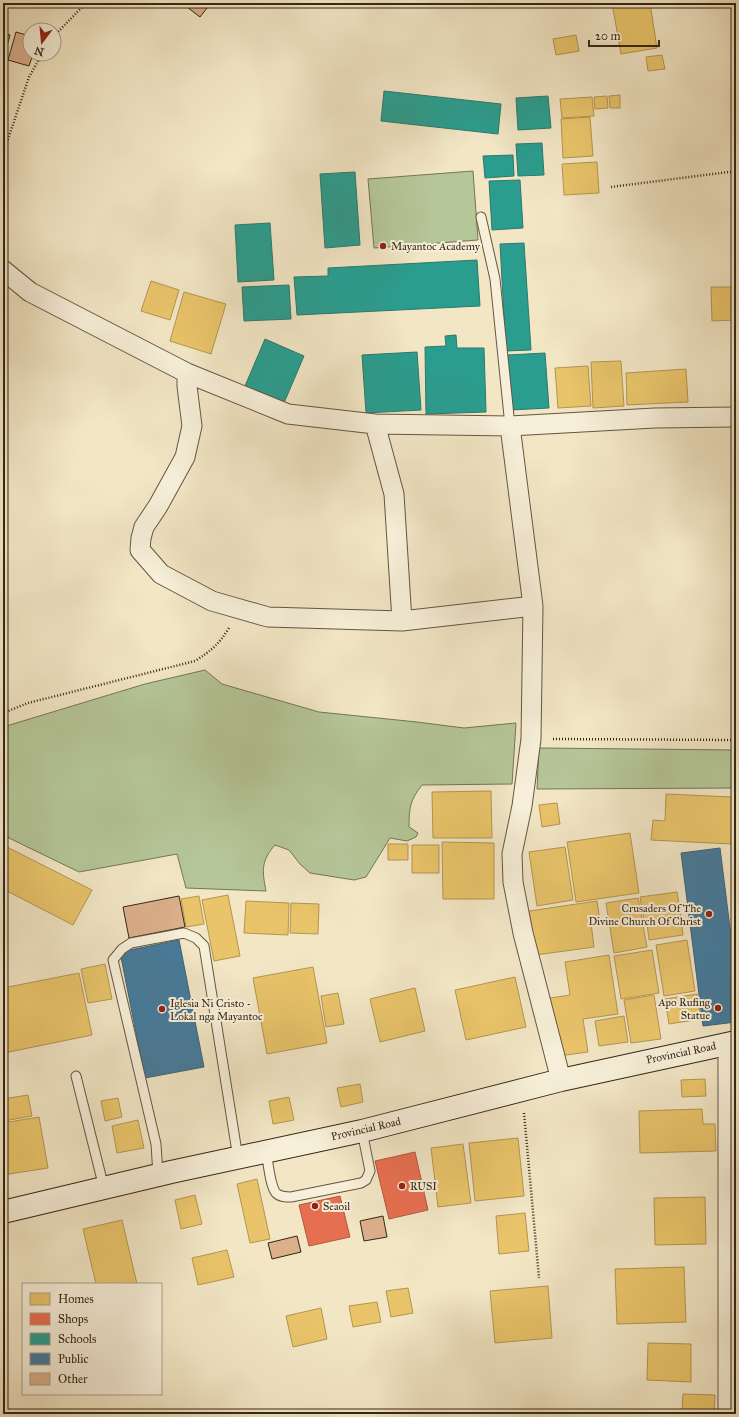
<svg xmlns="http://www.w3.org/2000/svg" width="739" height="1417" viewBox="0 0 739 1417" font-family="'IM FELL Great Primer',serif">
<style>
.green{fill:#b5c698;stroke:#747656}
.homes{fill:#e9c46a;stroke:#b39550}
.shops{fill:#e76f51;stroke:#b1593f}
.schools{fill:#2a9d8f;stroke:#2d796a}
.public{fill:#457b9d;stroke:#406274}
.building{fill:#ddb08c;stroke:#342614}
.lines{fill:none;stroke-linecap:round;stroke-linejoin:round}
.service-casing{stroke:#645640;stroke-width:11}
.minor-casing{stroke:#645640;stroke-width:21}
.secondary-casing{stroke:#342614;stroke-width:24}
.path{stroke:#342614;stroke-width:2.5;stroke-dasharray:1 2;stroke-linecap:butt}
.service{stroke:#f7efd9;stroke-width:9}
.minor{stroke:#f7efd9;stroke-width:19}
.secondary{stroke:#f7efd9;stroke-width:22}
.poi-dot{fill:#8f2418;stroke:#f7efd9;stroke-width:1.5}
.labels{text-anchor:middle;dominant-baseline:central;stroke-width:4;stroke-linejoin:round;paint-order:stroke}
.poi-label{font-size:11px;fill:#342614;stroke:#f7efd9;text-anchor:start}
.street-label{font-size:11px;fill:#342614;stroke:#f7efd9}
</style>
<rect width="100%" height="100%" fill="#f2e6c5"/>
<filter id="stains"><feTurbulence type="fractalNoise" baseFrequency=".005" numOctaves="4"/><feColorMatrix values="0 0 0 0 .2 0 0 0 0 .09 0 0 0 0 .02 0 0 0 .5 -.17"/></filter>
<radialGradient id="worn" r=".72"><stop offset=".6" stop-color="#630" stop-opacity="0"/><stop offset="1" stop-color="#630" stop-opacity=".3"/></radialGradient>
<path class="green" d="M473,171L478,240L374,248L368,179Z
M205,670L222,684L319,712L417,722L464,728L516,723L512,784L422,785C410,800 409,808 409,827L418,833L416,837L407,841L390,838L366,877L354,880L310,873L300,864L289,850L275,845C261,861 262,870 266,891L186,888L177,854L79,872L9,838L3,830V727L145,684Z
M539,748L736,750V788L537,789Z"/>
<path class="homes" d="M612,3H650L657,48L621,54Z
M576,35L579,51L556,55L553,39Z
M662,55L665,69L648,71L646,57Z
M620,95V108H610L609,96Z
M607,96L608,108L595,109L594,97Z
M592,97L594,116L562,118L560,99Z
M590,117L593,156L563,158L561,119Z
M597,162L599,193L564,195L562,164Z
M151,281L179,290L170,320L141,311Z
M711,287H736V320L712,321Z
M184,292L226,304L211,354L170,341Z
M621,361L624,406L593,408L591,362Z
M588,366L591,406L558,408L555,368Z
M686,369L688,402L627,405L626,373Z
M491,791L492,838H433L432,792Z
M666,794L733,797L731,844L651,840L653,820L665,821Z
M557,803L560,824L542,827L539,805Z
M630,833L639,893L576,902L567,842Z
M442,842L494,843V899H443Z
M388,844H408V860H388Z
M3,845L92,890L73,925L3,889Z
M412,845H439V873H412Z
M565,847L573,900L537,906L529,852Z
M677,892L681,916L644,921L640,897Z
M228,895L240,956L214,961L202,900Z
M199,896L204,924L186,927L181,899Z
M638,898L647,947L614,953L606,903Z
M246,901L289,903L288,935L244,933Z
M597,901L600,922L591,923L594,947L536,955L529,911Z
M291,903L319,904L318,934L290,933Z
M681,919L683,935L649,940L647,923Z
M687,940L695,991L664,996L656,945Z
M652,950L659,993L621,999L614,956Z
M609,955L618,1014L583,1019L588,1052L559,1056L550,998L570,995L565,962Z
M105,964L112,999L88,1003L81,969Z
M313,967L327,1043L267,1054L253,978Z
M79,973L92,1035L4,1053L3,988Z
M515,977L526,1027L466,1040L455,990Z
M415,988L425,1031L380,1042L370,999Z
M338,993L344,1024L326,1027L321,996Z
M697,994L701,1019L669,1024L665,999Z
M654,995L661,1039L631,1043L624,1000Z
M624,1016L628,1042L599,1046L595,1021Z
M705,1079L706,1096L682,1097L681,1080Z
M360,1084L363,1102L341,1107L337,1088Z
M28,1095L32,1116L4,1121L3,1099Z
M289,1097L294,1120L273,1124L269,1101Z
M118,1098L122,1117L105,1121L101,1101Z
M702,1109L703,1124H715L716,1151L640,1153L639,1111Z
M39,1117L48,1168L3,1175V1123Z
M138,1120L144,1148L117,1153L112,1126Z
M518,1138L524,1196L475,1201L469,1143Z
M463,1144L471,1203L438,1207L431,1148Z
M257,1179L270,1239L250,1243L237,1184Z
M195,1195L202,1224L181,1229L175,1200Z
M705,1197L706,1244L655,1245L654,1198Z
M525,1213L529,1251L499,1254L496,1216Z
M122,1220L137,1284H96L83,1229Z
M227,1250L234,1277L198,1285L192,1258Z
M684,1267L686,1322L617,1324L615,1269Z
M548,1286L552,1338L495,1343L490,1291Z
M408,1288L413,1313L391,1317L386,1291Z
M377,1302L381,1322L353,1327L349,1306Z
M321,1308L327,1339L293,1347L286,1316Z
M648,1343L691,1344V1382L647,1380Z
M683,1394L715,1395L714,1414H667V1412L682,1413Z"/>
<path class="shops" d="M415,1152L428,1210L389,1219L375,1161Z
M340,1196L350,1237L309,1246L299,1205Z"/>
<path class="schools" d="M384,91L501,104L498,134L381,121Z
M548,96L551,128L518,130L516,98Z
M542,143L544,175L518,176L516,144Z
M513,155L514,176L485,178L483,156Z
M355,172L360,245L325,248L320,174Z
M520,180L523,228L492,230L489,181Z
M270,223L274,280L238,282L235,225Z
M524,243L531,350L506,351L500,244Z
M477,260L480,306L297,315L294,277L328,276V268Z
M289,285L291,319L244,321L242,287Z
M456,335L457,348H484L486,412L426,414L425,347L446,346L445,336Z
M265,339L304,356L284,403L245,386Z
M417,352L421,410L366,413L362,355Z
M545,353L549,408L511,410L507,355Z"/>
<path class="public" d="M720,848L736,976V1022L703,1026L681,853Z
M179,940L204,1067L145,1078L120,952Z"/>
<path class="building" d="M190,3H200L207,8L200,17L187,7Z
M16,32L30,36V54H33L29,66L8,60Z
M3,33L10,35L3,60Z
M179,896L185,927L129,938L123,907Z
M383,1216L387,1237L364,1241L360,1221Z
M297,1236L301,1252L272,1259L268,1243Z"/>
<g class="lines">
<defs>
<path id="service" d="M481,217L495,279L510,426
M76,1076L104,1188
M266,1151C268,1161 270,1186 276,1193C280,1197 286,1197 291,1197L361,1183L366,1180L370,1171L362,1131
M158,1175L156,1144L113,960L122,949L131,943L184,933L196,938L204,946L238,1158"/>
<path id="minor" d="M3,270L30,292L187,373L288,414L375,424L510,426
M187,373V386L192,426L185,457L158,506L144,527L141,538L140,550L161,574L212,601L268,617L402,621L533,606
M375,424L394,494L402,621
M561,1080L523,933L513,882L512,854L522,806L531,739L533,606L510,426L655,418L736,417
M728,1414V1043"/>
<path id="secondary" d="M3,1212L171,1172L362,1131L561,1080L736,1042"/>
</defs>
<use href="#service" class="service-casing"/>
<use href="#minor" class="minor-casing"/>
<use href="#secondary" class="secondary-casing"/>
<path class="path" d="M54,36L86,3
M3,154L29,77L42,54
M611,187L736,171
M3,713L28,703L195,661C211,651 219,644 229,628
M553,739L736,740
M524,1113L539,1278"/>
<use href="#service" class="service"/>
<use href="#minor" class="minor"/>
<use href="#secondary" class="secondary"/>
</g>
<g class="poi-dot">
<circle cx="383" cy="246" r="4"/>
<circle cx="709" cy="914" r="4"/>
<circle cx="718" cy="1008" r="4"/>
<circle cx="162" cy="1009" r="4"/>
<circle cx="402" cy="1186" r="4"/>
<circle cx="315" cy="1206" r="4"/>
</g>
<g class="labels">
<g class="poi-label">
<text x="391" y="246">Mayantoc Academy</text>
<text x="701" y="908" text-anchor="end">Crusaders Of The<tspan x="701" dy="13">Divine Church Of Christ</tspan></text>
<text x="710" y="1002" text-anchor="end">Apo Rufing<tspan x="710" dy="13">Statue</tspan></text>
<text x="170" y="1003">Iglesia Ni Cristo -<tspan x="170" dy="13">Lokal nga Mayantoc</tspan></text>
<text x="410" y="1186">RUSI</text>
<text x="323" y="1206">Seaoil</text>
</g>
<g class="street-label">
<text transform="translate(681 1053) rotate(-12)">Provincial Road</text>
<text transform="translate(366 1129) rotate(-13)">Provincial Road</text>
</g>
</g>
<rect width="739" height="1417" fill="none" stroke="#f2e6c5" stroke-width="16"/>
<rect x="4" y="4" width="731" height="1409" fill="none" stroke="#342614" stroke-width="2"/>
<rect x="8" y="8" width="723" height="1401" fill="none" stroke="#342614"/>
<rect x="22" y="1283" width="140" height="112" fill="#f7efd9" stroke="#a99f8a"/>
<rect x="30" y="1293" width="20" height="12" fill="#e9c46a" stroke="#a99f8a"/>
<text x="58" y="1303" font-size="12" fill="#342614">Homes</text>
<rect x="30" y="1313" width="20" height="12" fill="#e76f51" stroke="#a99f8a"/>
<text x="58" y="1323" font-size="12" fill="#342614">Shops</text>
<rect x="30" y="1333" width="20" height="12" fill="#2a9d8f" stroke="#a99f8a"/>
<text x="58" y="1343" font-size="12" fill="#342614">Schools</text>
<rect x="30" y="1353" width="20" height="12" fill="#457b9d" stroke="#a99f8a"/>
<text x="58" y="1363" font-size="12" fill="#342614">Public</text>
<rect x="30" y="1373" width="20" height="12" fill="#ddb08c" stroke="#a99f8a"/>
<text x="58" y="1383" font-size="12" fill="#342614">Other</text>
<g transform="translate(42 42) rotate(196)"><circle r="19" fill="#f7efd9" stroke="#a99f8a"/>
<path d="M0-3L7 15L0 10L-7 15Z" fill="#8f2418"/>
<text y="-6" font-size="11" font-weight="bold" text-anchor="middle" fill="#342614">N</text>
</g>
<path d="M589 40v6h70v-6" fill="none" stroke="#342614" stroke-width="2"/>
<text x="595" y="40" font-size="12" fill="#342614" stroke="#f7efd9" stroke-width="3" paint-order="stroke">20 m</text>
<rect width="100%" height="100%" filter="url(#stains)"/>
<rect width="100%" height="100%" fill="url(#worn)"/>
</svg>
